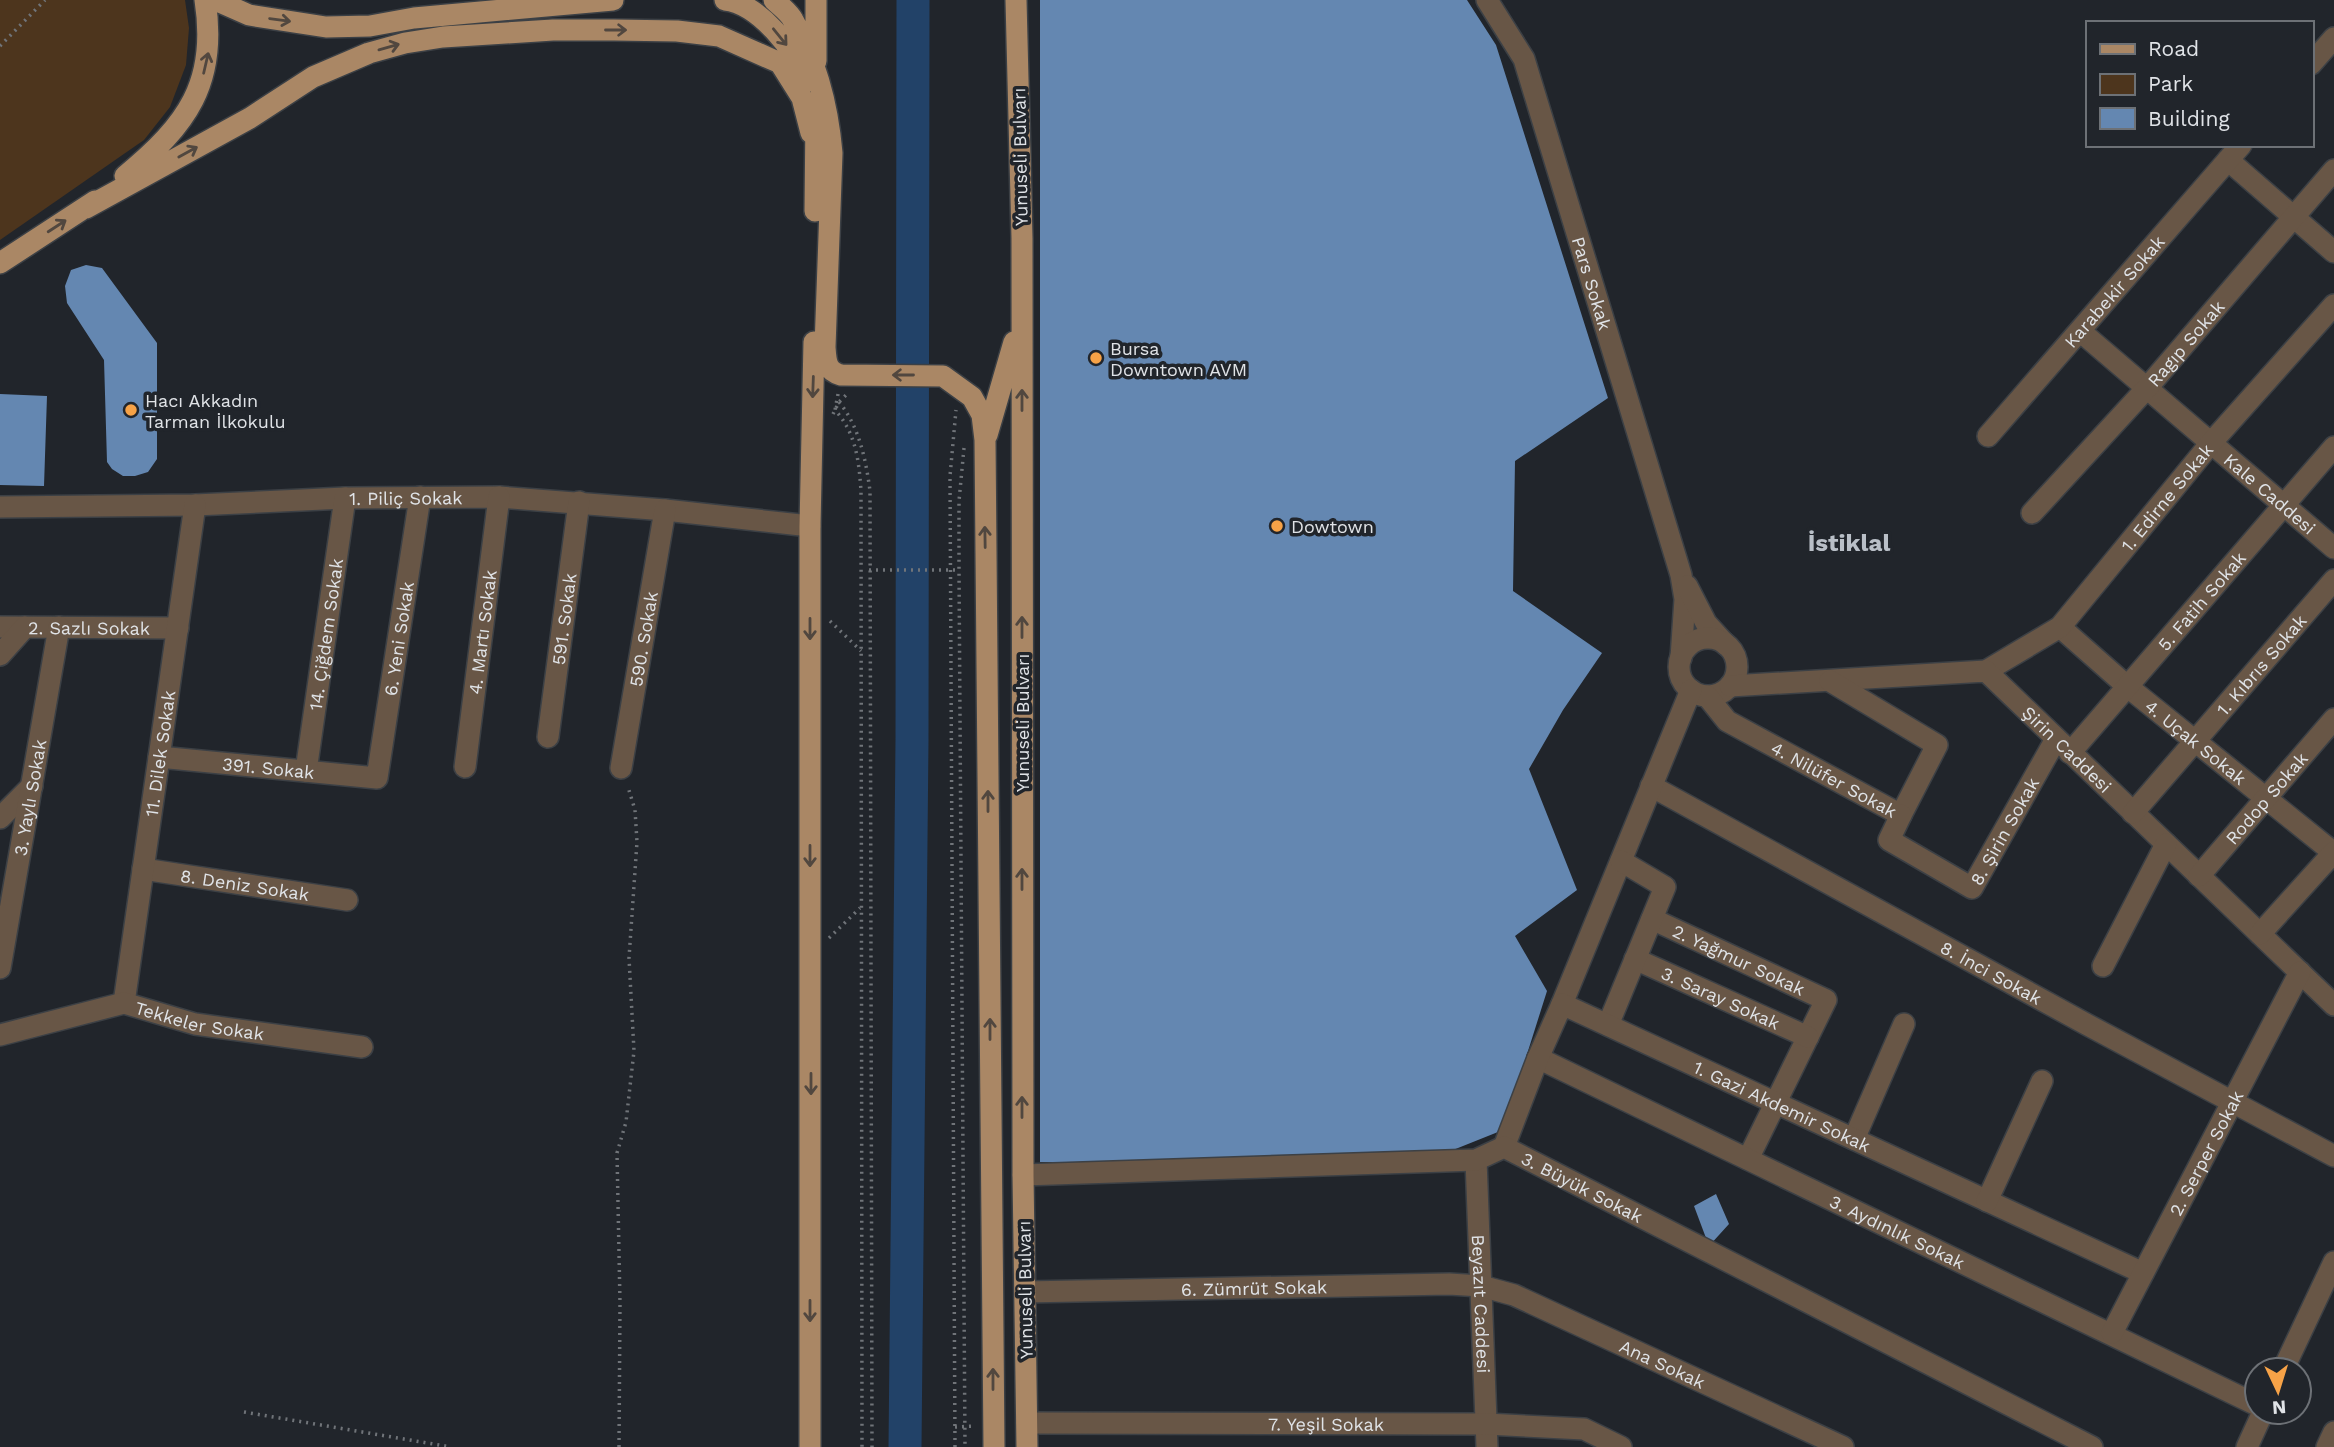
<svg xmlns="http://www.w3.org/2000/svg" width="2334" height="1447" viewBox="0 0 2334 1447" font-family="'Work Sans',sans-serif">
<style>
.green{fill:#4d351d}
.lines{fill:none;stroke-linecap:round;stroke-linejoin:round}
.river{stroke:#224268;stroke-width:33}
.building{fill:#6487b1}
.minor-casing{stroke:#3c4045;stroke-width:24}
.major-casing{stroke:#3c4045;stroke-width:24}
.path{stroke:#707479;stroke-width:3.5;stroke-dasharray:2 5;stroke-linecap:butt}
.minor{stroke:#685646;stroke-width:21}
.major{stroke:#aa8765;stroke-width:21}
.oneway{stroke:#51473f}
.poi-dot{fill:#f6a247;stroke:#21252b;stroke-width:2.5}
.labels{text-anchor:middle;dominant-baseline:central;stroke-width:7;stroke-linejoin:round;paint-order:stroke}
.street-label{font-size:18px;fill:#e0e3e7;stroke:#21252b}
.poi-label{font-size:18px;fill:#e0e3e7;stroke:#21252b;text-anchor:start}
.district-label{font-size:24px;font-weight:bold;fill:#b9bfc7;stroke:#21252b}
</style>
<rect width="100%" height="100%" fill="#21252b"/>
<path class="green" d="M0,0H185L189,28L186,65L170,107L144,140L0,240Z"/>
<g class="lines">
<path class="river" d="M905,1447L912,740L913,0"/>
</g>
<path class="building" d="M1040,0H1467L1496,45L1608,398L1515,461L1513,591L1602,653L1563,710L1529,769L1577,890L1515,936L1547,991L1503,1130L1423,1162H1040Z
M86,265L102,268L157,343V459L148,472L135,476H123L112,469L107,462L104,360L67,303L65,286L71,270Z
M0,394L47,396L44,486L0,485Z
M1716,1194L1729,1224L1709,1246L1694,1206Z"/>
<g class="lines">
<defs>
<g id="minor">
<path id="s1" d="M1487,0L1524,59L1681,575L1685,599L1681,658"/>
<path d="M2311,64L2334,38"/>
<path d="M2228,160L2334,252"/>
<path id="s2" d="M2080,331L2334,548"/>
<path id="s3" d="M1988,436L2241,145"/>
<path id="s4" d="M0,507L195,505L345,498L499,497L665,510L810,526"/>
<path id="s5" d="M2032,513L2147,388L2334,170"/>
<path d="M1687,586L1706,623L1726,645"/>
<path id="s6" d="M0,627L178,628"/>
<path id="s7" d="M2060,627L2128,687L2334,853"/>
<circle cx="1708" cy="667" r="29"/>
<path d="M0,655L25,627"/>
<path id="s8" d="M1986,671L2060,627L2211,443L2334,305"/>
<path id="s9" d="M1730,686L1986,671L2334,1005"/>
<path id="s10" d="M1707,696L1727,721L1901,815L1937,745L1830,681"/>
<path id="s11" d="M548,737L579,502"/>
<path id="s12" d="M2070,753L2334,447"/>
<path id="s13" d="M159,757L377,778L420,497"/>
<path id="s14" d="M465,767L499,497"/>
<path id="s15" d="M621,768L665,510"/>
<path id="s16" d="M306,771L345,498"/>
<path id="s17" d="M1651,786L2086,1024L2334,1156"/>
<path id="s18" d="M2133,813L2334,580"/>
<path id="s19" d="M1901,815L1889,840L1972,888L2056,739"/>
<path d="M0,818L32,786"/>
<path id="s20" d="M143,869L347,900"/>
<path id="s21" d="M2199,876L2334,719"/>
<path id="s22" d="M1652,919L1826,1000L1748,1159"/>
<path d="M2260,934L2334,852"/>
<path id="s23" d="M1635,959L1808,1037"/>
<path d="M2103,966L2166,844"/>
<path id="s24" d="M0,968L59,627"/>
<path id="s25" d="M124,1003L195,505"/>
<path d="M1562,1004L1691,690"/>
<path d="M1608,1025L1665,887L1621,861"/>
<path id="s26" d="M0,1035L124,1003L195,1024L362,1047"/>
<path id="s27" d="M1538,1058L2257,1405"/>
<path d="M1854,1139L1904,1024"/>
<path id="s28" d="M1504,1147L1538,1058L1562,1004L2143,1273"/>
<path id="s29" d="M1476,1160L1487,1447"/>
<path id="s30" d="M1023,1175L1476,1160L1504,1147L2092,1447"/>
<path d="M1987,1201L2042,1081"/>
<path id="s31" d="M1025,1292L1449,1284L1481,1286L1514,1295L1843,1447"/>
<path id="s32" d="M2112,1333L2300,972"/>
<path d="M2283,1370L2334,1262"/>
<path id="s33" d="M1027,1423L1486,1424L1584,1429L1621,1447"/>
<path d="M2247,1447L2263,1412"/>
<path d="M2327,1447L2334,1432"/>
</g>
<path id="major" d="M215,0L249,15L326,27L370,26L414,18L613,0
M725,0C759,4 796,50 806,82
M774,0C780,6 789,12 793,20C816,60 828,107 832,153L825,347C826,361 826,371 841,375L943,376L972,397L982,415L985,440L994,1447
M816,0V61
M1016,0L1022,238L1023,1175L1027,1447
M125,176C187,125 218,83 205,0
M86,208L250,118L313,77L369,53L405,43L443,37L553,30H614L677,31L719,36L780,63L802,98L811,133
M815,211L816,114
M0,263L95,201
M987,435L1014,342
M810,1447V526L814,342"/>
</defs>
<use href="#minor" class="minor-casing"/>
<use href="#major" class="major-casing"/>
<path class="path" d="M0,46L45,0
M838,394L835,410C856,433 859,461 861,491L862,1447
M839,402C859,426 866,460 870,491L872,1447
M833,414L839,402L846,395
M964,448L959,501V570L965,1447
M869,570H959
M830,621L861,651
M829,938L860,908
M244,1412L451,1447
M955,1427L976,1426
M619,1447L620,1303L617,1153L626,1122L634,1051L629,958L637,842L635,810L628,787
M955,1447L950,476L956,410"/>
<use href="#minor" class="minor"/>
<use href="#major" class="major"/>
</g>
<defs><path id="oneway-shaft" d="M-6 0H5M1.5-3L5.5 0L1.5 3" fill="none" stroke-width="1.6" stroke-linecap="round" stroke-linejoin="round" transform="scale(1.75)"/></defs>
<g class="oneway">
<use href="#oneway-shaft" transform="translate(280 20) rotate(8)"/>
<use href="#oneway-shaft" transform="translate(616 30)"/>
<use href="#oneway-shaft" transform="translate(780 37) rotate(51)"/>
<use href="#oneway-shaft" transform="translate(389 47) rotate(-16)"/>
<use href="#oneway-shaft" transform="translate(206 63) rotate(-77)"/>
<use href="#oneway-shaft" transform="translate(188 152) rotate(-29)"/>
<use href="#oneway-shaft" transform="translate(57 226) rotate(-33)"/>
<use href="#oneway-shaft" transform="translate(903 375) rotate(-180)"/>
<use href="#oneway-shaft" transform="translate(813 387) rotate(92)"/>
<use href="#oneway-shaft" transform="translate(1022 400) rotate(-90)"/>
<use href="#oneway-shaft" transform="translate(985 537) rotate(-91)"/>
<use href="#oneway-shaft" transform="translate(1022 627) rotate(-90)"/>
<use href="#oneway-shaft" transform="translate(810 629) rotate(90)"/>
<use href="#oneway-shaft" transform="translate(988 801) rotate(-90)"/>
<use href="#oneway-shaft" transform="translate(810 856) rotate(90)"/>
<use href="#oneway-shaft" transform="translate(1022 879) rotate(-90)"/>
<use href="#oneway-shaft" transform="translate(990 1029) rotate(-90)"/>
<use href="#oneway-shaft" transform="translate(811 1084) rotate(90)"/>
<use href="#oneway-shaft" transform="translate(1022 1107) rotate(-90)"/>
<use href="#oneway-shaft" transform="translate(810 1311) rotate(90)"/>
<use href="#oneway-shaft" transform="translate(993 1379) rotate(-90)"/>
</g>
<g class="poi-dot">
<circle cx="1096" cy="358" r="7"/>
<circle cx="131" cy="410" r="7"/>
<circle cx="1277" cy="526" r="7"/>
</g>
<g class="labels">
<g class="street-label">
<text transform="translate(1020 157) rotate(-91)">Yunuseli Bulvarı</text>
<text stroke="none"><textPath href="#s1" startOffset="304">Pars Sokak</textPath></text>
<text stroke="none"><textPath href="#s3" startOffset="192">Karabekir Sokak</textPath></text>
<text stroke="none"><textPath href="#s5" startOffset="229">Ragıp Sokak</textPath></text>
<text stroke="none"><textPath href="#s2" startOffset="250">Kale Caddesi</textPath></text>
<text stroke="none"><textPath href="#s8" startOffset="254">1. Edirne Sokak</textPath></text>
<text stroke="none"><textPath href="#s4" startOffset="406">1. Piliç Sokak</textPath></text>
<text stroke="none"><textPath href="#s12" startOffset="201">5. Fatih Sokak</textPath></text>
<text stroke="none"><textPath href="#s11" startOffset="119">591. Sokak</textPath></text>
<text stroke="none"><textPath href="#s6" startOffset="89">2. Sazlı Sokak</textPath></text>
<text stroke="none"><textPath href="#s14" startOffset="136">4. Martı Sokak</textPath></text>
<text stroke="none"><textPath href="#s16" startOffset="138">14. Çiğdem Sokak</textPath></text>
<text stroke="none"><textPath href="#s13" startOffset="360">6. Yeni Sokak</textPath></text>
<text stroke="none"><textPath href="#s15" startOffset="131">590. Sokak</textPath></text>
<text stroke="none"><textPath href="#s18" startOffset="196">1. Kıbrıs Sokak</textPath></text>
<text transform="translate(1022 723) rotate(-90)">Yunuseli Bulvarı</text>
<text stroke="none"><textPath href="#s7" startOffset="178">4. Uçak Sokak</textPath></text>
<text stroke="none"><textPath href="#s9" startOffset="369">Şirin Caddesi</textPath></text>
<text stroke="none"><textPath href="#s25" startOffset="252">11. Dilek Sokak</textPath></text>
<text stroke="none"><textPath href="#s13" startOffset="110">391. Sokak</textPath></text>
<text stroke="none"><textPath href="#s10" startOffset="154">4. Nilüfer Sokak</textPath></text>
<text stroke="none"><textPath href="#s21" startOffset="103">Rodop Sokak</textPath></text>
<text stroke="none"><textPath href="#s24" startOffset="173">3. Yaylı Sokak</textPath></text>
<text stroke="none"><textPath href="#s19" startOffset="189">8. Şirin Sokak</textPath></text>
<text stroke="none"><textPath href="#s20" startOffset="103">8. Deniz Sokak</textPath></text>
<text stroke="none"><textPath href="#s22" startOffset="96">2. Yağmur Sokak</textPath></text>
<text stroke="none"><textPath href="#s17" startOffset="388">8. İnci Sokak</textPath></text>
<text stroke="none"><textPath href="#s23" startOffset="94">3. Saray Sokak</textPath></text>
<text stroke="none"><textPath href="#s26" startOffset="206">Tekkeler Sokak</textPath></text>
<text stroke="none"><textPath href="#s28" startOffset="397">1. Gazi Akdemir Sokak</textPath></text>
<text stroke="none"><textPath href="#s32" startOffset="203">2. Serper Sokak</textPath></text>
<text stroke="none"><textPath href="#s30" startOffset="572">3. Büyük Sokak</textPath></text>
<text stroke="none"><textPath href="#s27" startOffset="399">3. Aydınlık Sokak</textPath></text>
<text stroke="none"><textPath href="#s31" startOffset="229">6. Zümrüt Sokak</textPath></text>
<text transform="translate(1025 1290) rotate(-91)">Yunuseli Bulvarı</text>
<text stroke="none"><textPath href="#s29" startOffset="144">Beyazıt Caddesi</textPath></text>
<text stroke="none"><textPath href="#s31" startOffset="654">Ana Sokak</textPath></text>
<text stroke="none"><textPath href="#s33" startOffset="299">7. Yeşil Sokak</textPath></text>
</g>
<g class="poi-label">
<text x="1110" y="348">Bursa<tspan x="1110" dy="21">Downtown AVM</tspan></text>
<text x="145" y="400">Hacı Akkadın<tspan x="145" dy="21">Tarman İlkokulu</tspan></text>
<text x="1291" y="526">Dowtown</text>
</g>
<g class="district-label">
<text x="1849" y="543">İstiklal</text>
</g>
</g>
<rect x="2086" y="21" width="228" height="126" fill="#21252b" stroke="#6d7176" stroke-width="2"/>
<rect x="2100" y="44" width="35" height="10" fill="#aa8765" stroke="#6d7176" stroke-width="2"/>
<text x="2148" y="56" font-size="21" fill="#e0e3e7">Road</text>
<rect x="2100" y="74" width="35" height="21" fill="#4d351d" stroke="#6d7176" stroke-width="2"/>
<text x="2148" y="91" font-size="21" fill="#e0e3e7">Park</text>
<rect x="2100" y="108" width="35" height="21" fill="#6487b1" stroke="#6d7176" stroke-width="2"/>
<text x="2148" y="126" font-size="21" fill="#e0e3e7">Building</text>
<g transform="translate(2278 1391) rotate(176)"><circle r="33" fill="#21252b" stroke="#6d7176" stroke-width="2"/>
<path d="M0-5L12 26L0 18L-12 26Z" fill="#f6a247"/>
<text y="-10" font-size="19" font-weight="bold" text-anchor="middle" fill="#e0e3e7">N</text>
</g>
</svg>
